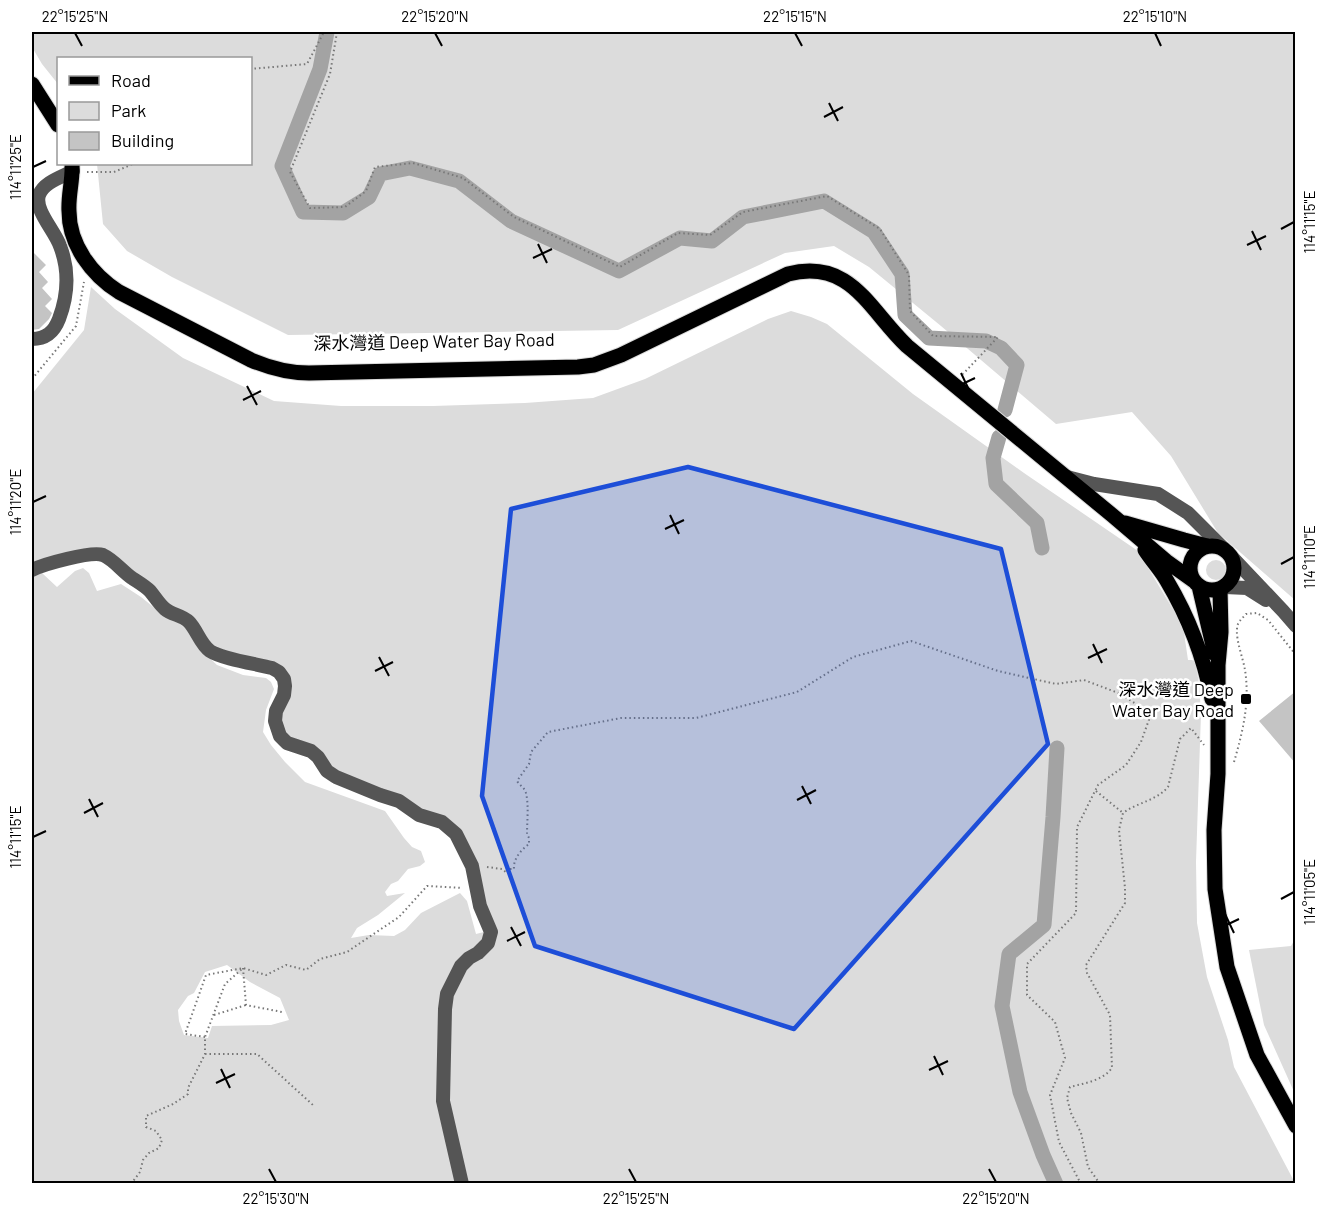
<svg xmlns="http://www.w3.org/2000/svg" width="1327" height="1215" viewBox="0 0 1327 1215" font-family="Barlow,'Noto Sans TC',sans-serif">
<style>
.green{fill:#dcdcdc;fill-rule:evenodd}
.lines{fill:none;stroke-linecap:round;stroke-linejoin:round}
.canal{stroke:#a3a3a3;stroke-width:15}
.building{fill:#c4c4c4}
.major-casing{stroke:#dbdbdb;stroke-width:17}
.path{stroke:#777;stroke-width:2;stroke-dasharray:1.5 3;stroke-linecap:butt}
.minor{stroke:#555;stroke-width:14}
.major{stroke:#000;stroke-width:15}
.marked{fill:#1d4ed8;fill-opacity:0.2;stroke:#1d4ed8;stroke-width:4.5;stroke-linejoin:round}
.ticks{fill:none;stroke:#000;stroke-width:2}
.poi-dot{fill:#000;stroke:#fff;stroke-width:2}
.labels{text-anchor:middle;dominant-baseline:central;stroke-width:5;stroke-linejoin:round;paint-order:stroke}
.street-label{font-size:18px;fill:#000;stroke:#fff}
.poi-label{font-size:18px;fill:#000;stroke:#fff;text-anchor:end}
.neatline{fill:none;stroke:#000;stroke-width:2}
.ticks-label{font-size:15px;text-anchor:middle;fill:#000}
</style>
<rect width="100%" height="100%" fill="#fff"/>
<path class="green" d="M32,32H1295V600L1218,533L1171,456L1132,412L1056,424L941,326L869,267L834,246L785,253L618,330L288,335L172,277L127,251L103,224L97,164H250V58H58V84L42,64L32,47Z
M91,287L115,309L183,358L274,401L341,406H433L525,403L593,398L645,379L768,319L791,311L811,317L827,324L913,394L1024,473L1138,551L1183,626L1188,660H1192L1195,662L1199,683L1201,713L1196,862L1197,923L1207,977L1228,1040L1234,1067L1295,1183H32V577L42,573L57,587L75,571L83,568L89,573L97,591L121,584L141,597L162,614L176,620L191,634L195,644L217,665L243,675L266,678L271,682L274,689L266,710L263,732L271,745L285,762L305,782L385,811L404,838L412,847L421,851L425,862L420,866L408,869L398,881L391,884L385,892L387,896L405,893L378,915L357,928L351,938L369,935L394,936L405,930L421,913L460,893L467,901L476,934L492,930L456,830L336,775L289,741L279,725L286,677L220,653L178,612L115,560L32,563V394L84,330ZM227,965L250,982L280,998L289,1020L271,1025L212,1026L208,1038L184,1035L179,1021L178,1010L188,996L194,993L205,972Z
M1206 570a10 10 0 1 1 20 0a10 10 0 1 1-20 0Z
M1295,939V1094L1264,1025L1249,950L1291,946Z"/>
<g class="lines">
<path class="canal" d="M327,32L320,69L282,166L303,212L343,213L369,197L380,174L410,168L459,181L511,221L619,271L680,238L712,241L743,217L824,201L874,232L902,274L905,315L929,338L986,341L1001,348L1017,365L1005,410
M999,437L993,458L996,484L1037,523L1042,548
M1056,1184L1043,1155L1020,1092L1002,1006L1009,954L1044,925L1053,817L1057,748"/>
</g>
<path class="building" d="M32,251L46,265L39,272L48,282L42,288L52,299L45,306L52,313L49,319L39,329L32,330Z
M1296,691V764L1259,721Z"/>
<g class="lines">
<defs>
<path id="major" d="M32,84L58,125
M72,164C73,180 68,195 69,211C69,245 92,275 119,292L251,360C270,368 288,373 309,373L578,367L594,365L621,355L788,274C851,258 869,310 907,346L1112,515L1166,561L1194,581
M1125,523L1184,540L1207,546
M1190 568a22 22 0 1 1 44 0a22 22 0 1 1-44 0Z
M1145,550C1152,561 1161,570 1167,581C1189,618 1204,658 1212,699
M1199,586L1215,654
M1220,589L1221,632L1218,665V774L1214,830L1215,889L1227,967L1257,1055L1296,1126"/>
</defs>
<use href="#major" class="major-casing"/>
<path class="path" d="M337,32L330,74L290,172L310,208L345,207L366,191L375,167L413,163L463,178L514,217L620,267L678,233L710,235L743,212L827,196L880,229L909,275L910,311L933,336L998,337L963,374
M250,69L307,64L324,32
M87,172H114L133,164
M32,379L76,326L84,282
M1234,762C1243,731 1250,702 1245,670C1243,658 1236,641 1237,629C1237,622 1242,619 1246,614L1257,613L1268,620L1296,655
M1096,791L1123,813
M487,867L502,869L507,873L509,869H514C513,859 521,850 529,844V838L527,834C527,821 529,806 526,793C525,788 520,786 517,781L529,764L531,752L548,732L621,718H696L797,692L853,657L911,641L998,671L1056,684L1084,680L1121,694L1151,714L1141,742L1126,765L1098,785L1077,827L1076,913L1027,964V995L1055,1022L1065,1058L1050,1095L1059,1142L1081,1184
M243,968L246,1005L282,1012
M214,1015L246,1005
M205,1037L185,1034L206,975L243,968L266,975L286,965L306,970L320,959L347,952L381,929L399,917L427,886L462,888
M205,1054H257L314,1106
M131,1184L140,1172L143,1160L149,1153L159,1148L162,1140L156,1131L146,1127V1116L173,1104L188,1094V1088L205,1054V1037L225,984L243,968
M1100,1184L1088,1167L1081,1133L1071,1113L1067,1098L1070,1087C1085,1083 1102,1081 1112,1068L1110,1015L1087,973L1086,965L1125,903V888L1119,830L1123,813C1138,802 1156,801 1168,787L1180,739L1191,728L1204,745"/>
<path class="minor" d="M32,339C46,339 54,332 59,319C68,295 69,269 60,246C55,231 34,210 39,195C44,182 62,177 73,171
M1067,477L1094,484L1158,494L1188,513L1224,549
M1230,555L1283,611L1296,626
M32,570C44,564 91,551 103,555C114,560 122,571 132,578C138,582 145,586 150,591C155,597 159,604 165,609C172,615 182,615 189,622C197,630 200,644 210,651C222,659 257,664 272,668L279,672L284,679L285,686L284,695L276,711L275,721L280,736L287,743L311,751L318,757L327,771L336,777L380,795L399,801L419,815L442,822L456,834L472,866L480,906L491,932L488,943L478,953L469,958L461,966L447,994L445,1009L443,1101L462,1184
M1225,587L1247,588L1266,600"/>
<use href="#major" class="major"/>
</g>
<path class="marked" d="M688,467L1001,549L1048,744L794,1029L535,946L482,796L511,509Z"/>
<path class="ticks" d="M75,33L82,46M435,33L442,46M795,33L802,46M1155,33L1161,46M829,103L838,121M824,117L843,107M33,167L46,161M1281,229L1294,222M1252,231L1261,250M538,244L547,263M1247,245L1266,236M533,258L552,249M961,373L970,392M247,386L257,405M956,387L975,378M243,400L261,391M33,502L46,496M670,515L679,534M665,529L684,520M1281,564L1294,557M1093,644L1102,663M379,657L389,676M1088,658L1107,649M375,671L393,662M802,786L811,804M89,799L98,817M797,800L816,790M84,813L103,803M33,837L46,831M1281,899L1294,892M1225,914L1234,933M511,927L521,946M1220,928L1239,919M507,941L525,932M934,1056L943,1075M221,1069L230,1088M929,1070L948,1061M216,1083L235,1074M269,1169L276,1182M629,1169L636,1182M989,1169L996,1182"/>
<rect class="poi-dot" x="1240" y="693" width="12" height="12" rx="3"/>
<g class="labels">
<g class="street-label">
<text transform="translate(434 341) rotate(-1)">深水灣道 Deep Water Bay Road</text>
</g>
<g class="poi-label">
<text x="1234" y="689">深水灣道 Deep<tspan x="1234" dy="21">Water Bay Road</tspan></text>
</g>
</g>
<rect width="1327" height="1215" fill="none" stroke="#ffffff" stroke-width="66"/>
<rect x="57" y="57" width="195" height="108" fill="#ffffff" stroke="#999999" stroke-width="1.5"/>
<rect x="69" y="76" width="30" height="9" fill="#000000" stroke="#999999" stroke-width="1.5"/>
<text x="111" y="87" font-size="18" fill="#000000">Road</text>
<rect x="69" y="102" width="30" height="18" fill="#dcdcdc" stroke="#999999" stroke-width="1.5"/>
<text x="111" y="117" font-size="18" fill="#000000">Park</text>
<rect x="69" y="132" width="30" height="18" fill="#c4c4c4" stroke="#999999" stroke-width="1.5"/>
<text x="111" y="147" font-size="18" fill="#000000">Building</text>
<rect x="33" y="33" width="1261" height="1149" class="neatline"/>
<g class="ticks-label">
<text x="75" y="22">22°15'25"N</text>
<text x="435" y="22">22°15'20"N</text>
<text x="795" y="22">22°15'15"N</text>
<text x="1155" y="22">22°15'10"N</text>
<text transform="translate(16 167) rotate(-90)" y="5">114°11'25"E</text>
<text transform="translate(1310 222) rotate(-90)" y="5">114°11'15"E</text>
<text transform="translate(16 502) rotate(-90)" y="5">114°11'20"E</text>
<text transform="translate(1310 557) rotate(-90)" y="5">114°11'10"E</text>
<text transform="translate(16 837) rotate(-90)" y="5">114°11'15"E</text>
<text transform="translate(1310 892) rotate(-90)" y="5">114°11'05"E</text>
<text x="276" y="1204">22°15'30"N</text>
<text x="636" y="1204">22°15'25"N</text>
<text x="996" y="1204">22°15'20"N</text>
</g>
</svg>
